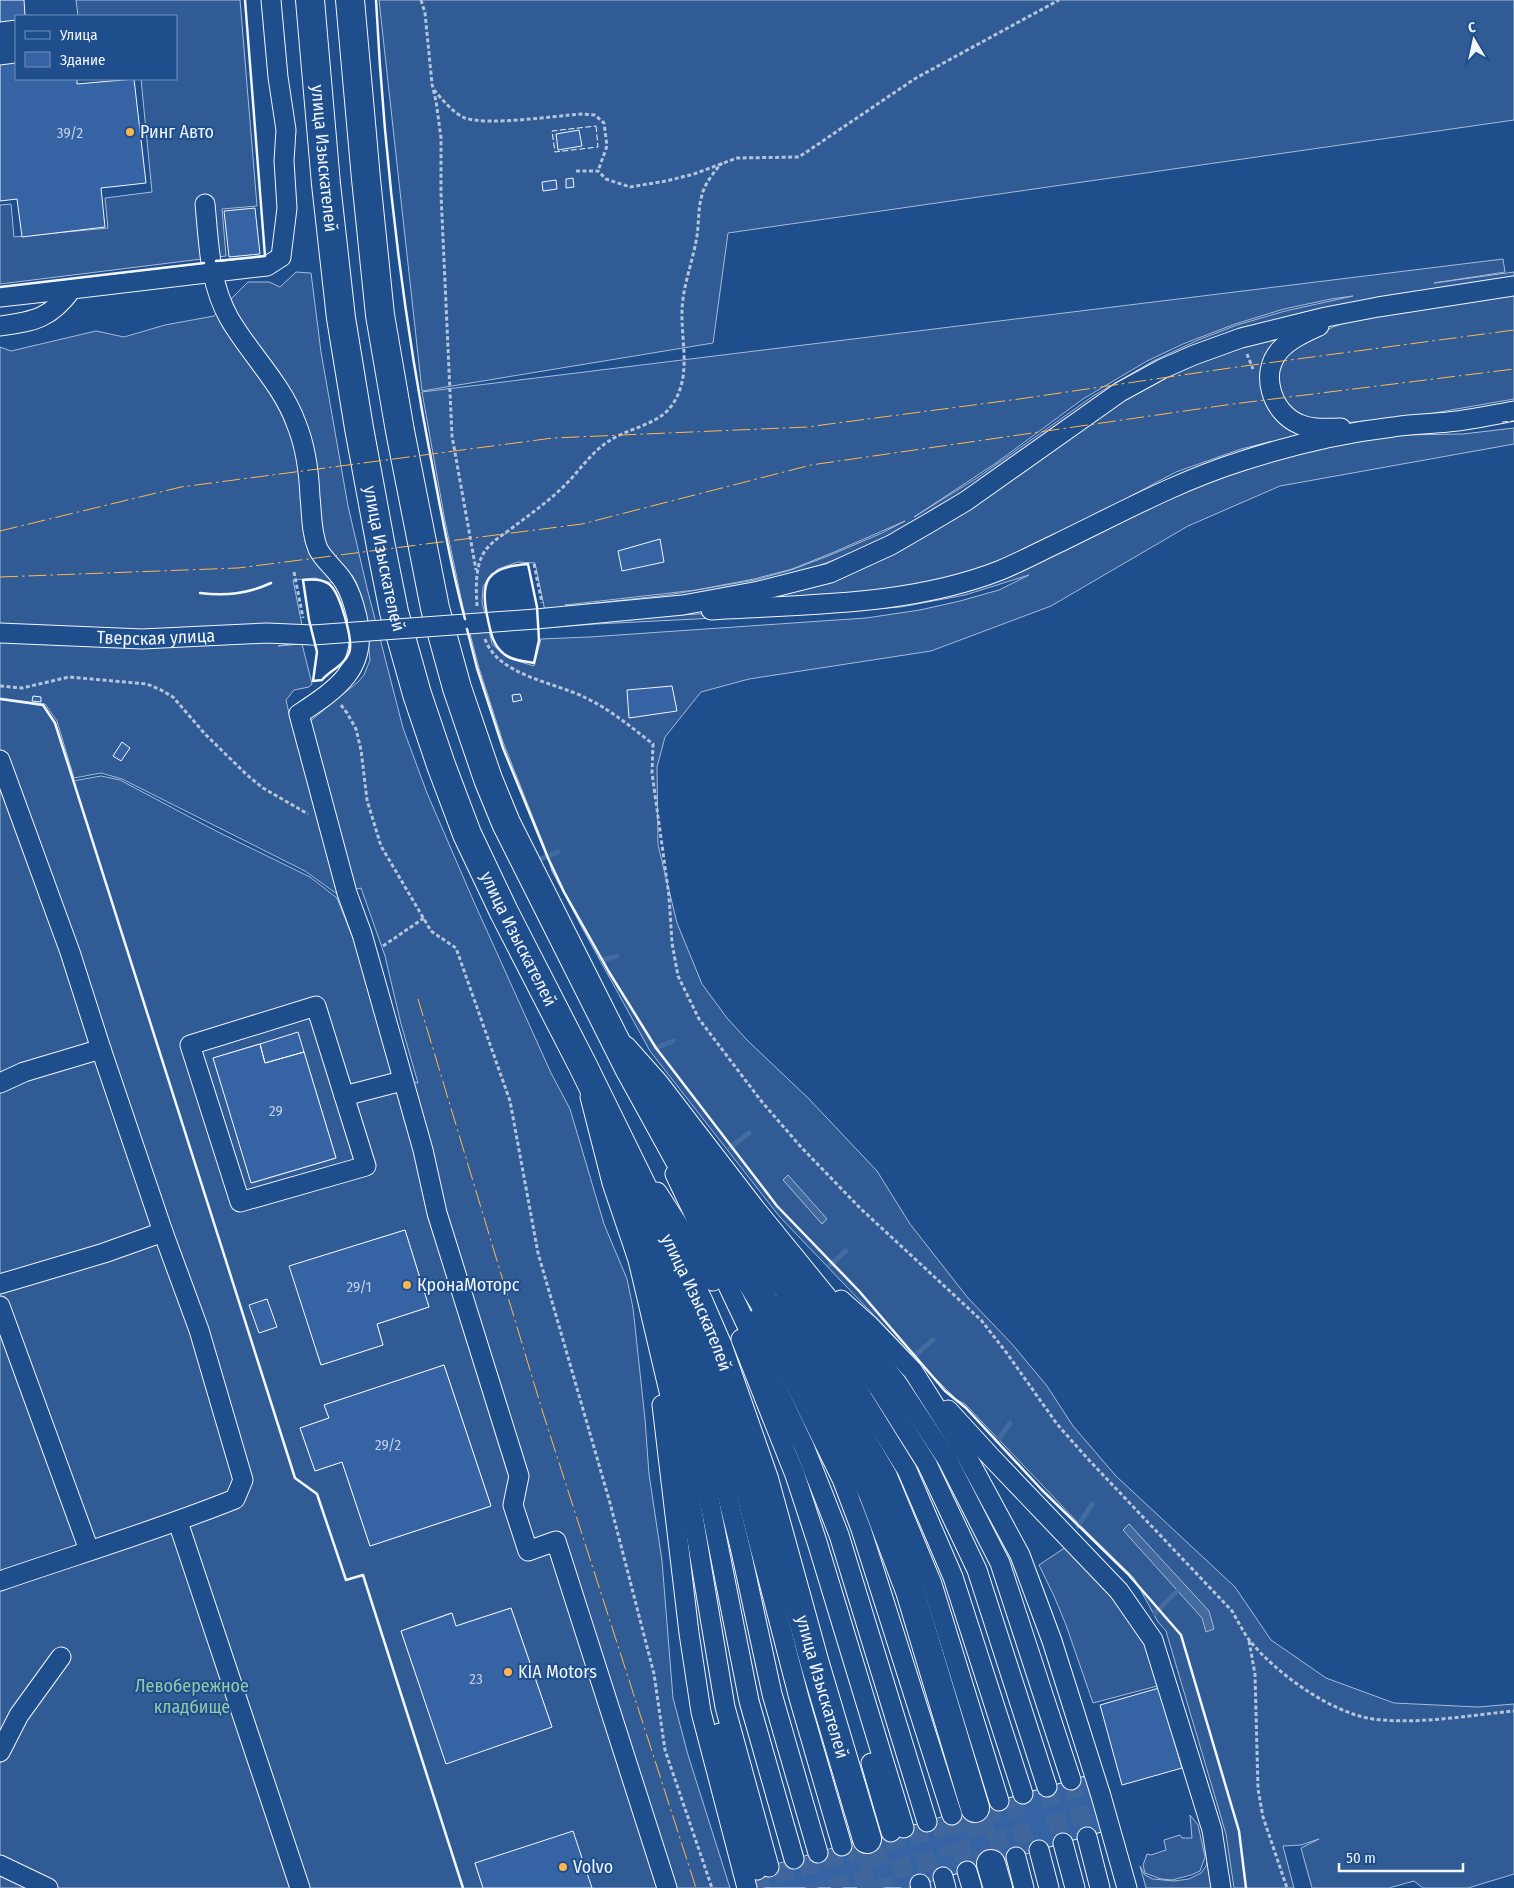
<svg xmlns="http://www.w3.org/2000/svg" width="1514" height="1888" viewBox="0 0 1514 1888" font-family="'Fira Sans Condensed',sans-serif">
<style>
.built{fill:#305b95;stroke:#a8bbd7;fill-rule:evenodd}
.water{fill:#446ba0;stroke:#a8bbd7}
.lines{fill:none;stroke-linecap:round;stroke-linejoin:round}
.stream{stroke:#446ba0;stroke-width:5}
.building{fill:#3563a3;stroke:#f2f6ff}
.minor-tunnel{stroke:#3f679d;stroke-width:19;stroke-dasharray:19 9;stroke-linecap:butt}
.highway-tunnel{stroke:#3f679d;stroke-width:28;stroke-dasharray:28 14;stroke-linecap:butt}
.minor-casing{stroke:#f2f6ff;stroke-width:21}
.highway-casing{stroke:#f2f6ff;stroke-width:30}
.path{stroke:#b3c4dc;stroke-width:3;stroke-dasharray:4 2.5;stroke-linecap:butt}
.minor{stroke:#1f4e8c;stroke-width:19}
.highway{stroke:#1f4e8c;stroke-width:28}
.minor-bridge-casing{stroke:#f2f6ff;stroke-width:21;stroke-linecap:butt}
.minor-bridge{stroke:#1f4e8c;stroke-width:19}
.fence{stroke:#f2f6ff;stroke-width:1;stroke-dasharray:6 2.5;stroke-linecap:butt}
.wall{stroke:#f2f6ff;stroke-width:2.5}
.power{stroke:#ffb74d;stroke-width:1;stroke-dasharray:18 4 2.5 4;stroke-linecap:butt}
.poi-dot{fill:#ffb74d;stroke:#1f4e8c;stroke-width:2}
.labels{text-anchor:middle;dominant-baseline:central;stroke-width:4;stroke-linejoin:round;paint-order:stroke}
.number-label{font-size:15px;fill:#c3d1e8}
.poi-label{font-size:18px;fill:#f2f6ff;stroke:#1f4e8c;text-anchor:start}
.street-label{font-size:18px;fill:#f2f6ff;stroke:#1f4e8c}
.park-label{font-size:18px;fill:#97c8a6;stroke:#1f4e8c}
</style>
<rect width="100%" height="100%" fill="#1f4e8c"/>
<path class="built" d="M76,0H240L257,206L222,209L226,256L0,284V205L11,204L14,237L108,228L105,198L152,192L141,79H176V16H78Z
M379,0H1514V120L728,233L713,343L422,391Z
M1503,259L1505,272L1434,283L1514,272V278L1410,293L1313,310L1245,328L873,545L805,571L747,588L545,611L535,563L518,562L498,569L489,577L483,587L482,602L492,644L508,658L534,666L541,639L589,637L866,618L920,610L960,601L999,590L1029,575L965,595L901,607L836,612L596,624L542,628V624L899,601L1127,517L1273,455L1399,435L1463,434L1514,428V444L1280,486L1188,526L1051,606L931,651L749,679L701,692L665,737L657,767L658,845L677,923L702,984L727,1018L747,1040L809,1099L877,1171L910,1224L968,1298L1012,1344L1047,1386L1073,1426L1116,1476L1235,1587L1271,1640L1326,1678L1394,1703L1478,1707L1514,1704V1874L1468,1888H1423L1414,1881L1389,1888H1312L1301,1848L1319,1839L1301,1845L1283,1846L1294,1888H1234L1226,1834L1168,1638L1166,1631L1158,1622L1134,1578L1082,1527L965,1404L957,1400L909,1352L779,1216L650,1051L585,933L552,871L545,848L503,742L479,668L463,607L445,521L422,392ZM1353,296L1285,311L1237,325L1198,340L1153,361L1093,396L980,476L914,517L996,463L1083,399L1147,361L1183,344L1235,324L1284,309L1331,299ZM905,521L882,533L828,556L791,570L755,580L668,595L578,605H565L696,590L754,579L792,569L832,553Z
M296,272L311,273L321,352L348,506L367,588L403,728L427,793L474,902L551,1073L570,1109L604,1224L627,1279L633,1308L645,1419L649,1474L662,1561L673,1698L688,1755L730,1888H592L475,1863L483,1888H0V699L43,705L55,723L73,781L101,776L120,780L218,832L310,877L337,898L354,941L395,1078L418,1083L401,1024L385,956L361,888L337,894L305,871L122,779L101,773L74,778L57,721L45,704L0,698V640L302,642L278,646L302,644L312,684L309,687L294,690L286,700L291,722H309L358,682L364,675L370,660L365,611L356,582L352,575L332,583L315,578L293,580L302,625L128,634L0,625V347L11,351L96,331L124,337L165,325L214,316L248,282H269L280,287ZM259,1044L265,1063L304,1052L336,1158L252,1183L213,1058ZM405,1230L429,1307L377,1324L383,1345L321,1365L290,1266ZM444,1365L491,1506L370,1546L342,1462L315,1471L300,1428L329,1418L324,1405ZM511,1608L552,1727L446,1763L401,1631L451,1613L456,1626Z
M1514,294V399L1411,417L1341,423L1301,417L1277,396L1281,358L1315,334L1357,318Z
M1300,328L1273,346L1283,425L1300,433L1310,434L1281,442H1269L1241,449L1176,472L1097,514L980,571L880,593L763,600L805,587L1118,403L1188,366Z
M1069,1545L1149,1641L1161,1685L1093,1703L1066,1625L1054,1596L1039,1565Z
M1190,1815L1198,1825L1205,1857L1200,1871L1191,1875L1172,1880L1161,1879L1145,1873L1143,1865L1146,1857L1147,1854L1151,1855L1166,1850L1164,1840L1180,1835L1182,1838H1192Z
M1208,1858L1213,1888H1146L1140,1866L1145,1875L1153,1879L1174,1881L1189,1879L1201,1873L1206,1866Z"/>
<path class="water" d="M788,1175L827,1219L822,1224L783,1180Z
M1129,1524L1209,1611L1214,1629L1206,1632L1202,1618L1123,1530Z"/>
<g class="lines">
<path class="stream" d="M541,859L558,852
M603,960L617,956
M656,1048L673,1041
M730,1148L749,1133
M830,1265L846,1251
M915,1355L933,1340
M997,1441L1010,1423
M1078,1526L1092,1504
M1155,1613L1176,1592"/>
</g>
<path class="building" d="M0,0H24L25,16H16V20L0,22Z
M16,63V79H77V84L134,79L146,183L101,188L105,227L22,237L17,199L0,201V65Z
M579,130L582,146L558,150L556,134Z
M573,178L574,187L566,188V179Z
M556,180L557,189L543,191L542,182Z
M255,208L260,254L229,257L224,211Z
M660,539L664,562L622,571L618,551Z
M672,686L677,711L629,718L627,690Z
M520,694L522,700L513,702L512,695Z
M33,696L41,697V702L32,701Z
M122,742L130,748L121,761L113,756Z
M298,1032L304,1052L265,1063L260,1044Z
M260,1044L265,1063L304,1052L336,1158L251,1183L213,1058Z
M405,1230L429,1307L377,1324L383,1345L321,1365L289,1266Z
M267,1299L277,1327L259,1333L249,1305Z
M444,1365L491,1506L370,1546L342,1462L315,1471L300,1428L329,1418L324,1405Z
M511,1608L552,1727L446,1764L401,1631L452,1613L456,1626Z
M1159,1688L1182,1768L1122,1785L1100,1705Z
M1089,1775L1105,1831L907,1888H754L749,1872Z
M573,1831L592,1888H483L475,1863Z"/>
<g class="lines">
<path class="minor-tunnel" d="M1071,1780L1087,1837
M1047,1787L1063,1843
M1012,1798L1028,1853
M987,1804L1004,1860
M952,1815L967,1871
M939,1818L950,1856
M916,1825L932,1881
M891,1832L908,1888
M854,1843L867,1888
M830,1849L841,1888
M806,1856L816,1888
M781,1863L788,1888
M757,1870L762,1888"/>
<path class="highway-tunnel" d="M975,1808L991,1864
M867,1839L882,1888"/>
<defs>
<g id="minor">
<path d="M205,204C209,244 209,282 229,318C249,353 282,384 296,423C306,447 309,471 310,497C312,515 311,532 318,549C324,561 337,570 344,582C351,593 354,604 357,617C369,668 337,689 299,714L347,893L362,934L423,1150L437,1213L519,1476L513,1505L528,1551L556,1541L667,1888"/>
<path d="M0,297L72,289"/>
<path d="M0,326C35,321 50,319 72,289L267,266L281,257L287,208L284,161L286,130L278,77L271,0"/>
<path d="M1319,326C1306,332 1290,339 1280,350C1259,373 1272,413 1299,424C1312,430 1327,428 1341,428"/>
<path d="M711,610C807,604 910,606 1001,570C1020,562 1039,552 1058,543C1118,514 1178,481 1242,461C1291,445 1342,433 1393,427C1411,424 1430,424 1448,422C1470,420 1492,415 1514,411"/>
<path d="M536,619L683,605L759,591L830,573L891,545L929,523L966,501L1120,392L1162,369L1194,355L1241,338L1326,317L1378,307L1514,286"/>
<path id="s1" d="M0,633L142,639L267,633L313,635"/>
<path d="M0,760L70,952L101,1049L163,1232L199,1330L243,1480L235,1499C158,1530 78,1554 0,1581"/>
<path d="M316,1006L366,1166L240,1202L190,1045Z"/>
<path d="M626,1046L658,1082L754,1207L897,1383L947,1459L1000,1563L1071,1780"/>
<path d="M0,1083L24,1072L101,1049"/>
<path d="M344,1096L402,1081"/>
<path d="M590,1097L612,1183L638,1260L680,1438L725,1707L769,1867"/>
<path d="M671,1121L739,1215L789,1274L879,1388L927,1464L977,1570L1047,1787"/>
<path d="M675,1174L804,1446L839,1535L927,1822"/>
<path d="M624,1175L652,1254L696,1433L749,1701L794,1859"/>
<path d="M657,1192L702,1262L713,1281"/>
<path d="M729,1225L788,1294L860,1394L907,1470L953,1577L1023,1794"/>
<path d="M670,1263L741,1551L772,1694L818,1853"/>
<path d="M0,1284L104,1253L163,1232"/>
<path d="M841,1300L869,1325L913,1371L965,1453L1020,1555L1052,1641L1101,1796L1127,1888"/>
<path d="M780,1304L843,1400L887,1475L932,1584L999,1801"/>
<path d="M0,1306L89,1550"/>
<path d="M690,1314L728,1424L799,1698L842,1846"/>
<path d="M758,1318L787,1367L842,1479L861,1529L952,1815"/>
<path d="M741,1339L795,1475L817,1542L904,1828"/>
<path d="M662,1405L689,1633L701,1712L747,1888"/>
<path d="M948,1410L991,1457L1119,1591L1153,1640L1212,1830L1221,1888"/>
<path d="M178,1522L300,1888"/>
<path d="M720,1733L757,1870"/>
<path d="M0,1752L19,1715L61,1657"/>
<path d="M871,1763L891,1832"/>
<path d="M1087,1837L1100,1888"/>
<path d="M1063,1843L1075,1888"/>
<path d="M1039,1850L1049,1888"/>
<path d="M1016,1857L1024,1888"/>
<path d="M0,1865L48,1888"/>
<path d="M967,1871L972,1888"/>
<path d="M943,1877L946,1888"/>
<path d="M920,1884L921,1888"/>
</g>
<g id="highway">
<path id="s2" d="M310,0L326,184L341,318L359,428L381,547L394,612L417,694L441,765L467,834L504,912L583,1066L699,1303L718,1347L764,1479L815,1664L867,1839"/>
<path d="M350,0L366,179L380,315L400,431L435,608L457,688L488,779L506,823L629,1068L684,1168L848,1443L873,1493L910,1591L975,1808"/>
<path d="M991,1864L998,1888"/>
</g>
</defs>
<use href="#minor" class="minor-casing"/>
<use href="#highway" class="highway-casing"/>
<path class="path" d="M421,0L425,13L432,84L436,101L441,138V194L452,436L476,570
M434,90C442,99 453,113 465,118C489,126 554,116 581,114L595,115L604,123L607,146L598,171
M576,171H598L606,179L630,187L666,181L694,174L737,158L799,157L916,78L1059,0
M1247,354L1253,369
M534,564L542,603
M294,572L303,618
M477,606C476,590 475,569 483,554C489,544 498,538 508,531C529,515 551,500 569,481C582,467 593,451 609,441C627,429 655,425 669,409C693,380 681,344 682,310C683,285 693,261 697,236C699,222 698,208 702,195C705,183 714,172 722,163
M485,639C498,676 555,682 586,698C611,710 631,727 653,744L652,773L669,896L672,943L678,976L699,1019L762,1102L801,1147L860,1208L981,1320L1006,1352L1057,1424L1087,1458L1232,1611C1238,1621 1243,1632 1250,1641C1276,1673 1331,1713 1373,1719C1418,1725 1469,1715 1514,1711
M0,686L22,688L69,677L147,684L161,690L173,697L205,734L247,775L263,788L308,814
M341,705L347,713L356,729L361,750L367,800L381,846L431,931L456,948L510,1101L538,1253L610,1503L654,1674L665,1750L712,1888
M383,946L424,918
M1249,1641L1255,1674L1258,1789L1263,1817L1287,1888"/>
<use href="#minor" class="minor"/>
<use href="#highway" class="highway"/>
<defs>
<path id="minor-bridge" d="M313,635L536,619"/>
</defs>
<use href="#minor-bridge" class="minor-bridge-casing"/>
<use href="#minor-bridge" class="minor-bridge"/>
<path class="fence" d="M596,126L598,147L555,152L552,131Z
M1502,422L1514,421"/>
<path class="wall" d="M376,0C384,156 402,311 432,464C442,516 451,568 465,619
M216,261L265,256L245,0
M0,287L204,263
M528,564L537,607L539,640L534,663C524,661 513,661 504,654C493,645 491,634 488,620C479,581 486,567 528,564Z
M303,580C311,579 322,579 329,584C340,592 354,642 349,653C343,667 330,670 322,680L313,681L317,652L309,620Z
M200,593C226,596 247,594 271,583
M467,629L477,668L503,748L548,858L564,892L609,972L656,1048L777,1206L859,1291L945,1391L966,1408L1042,1490L1128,1574L1181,1635L1239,1831L1246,1888
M0,699L43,705L55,723L295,1478L317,1494L346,1580L363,1575L463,1888"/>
<path class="power" d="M0,531L181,487L553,438L807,427L1019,399L1230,368L1514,330
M0,577L238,568L582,524L811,465L1233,404L1514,369
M418,999L543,1413L696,1888"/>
</g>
<g class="poi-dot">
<circle cx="130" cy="132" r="5"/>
<circle cx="407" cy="1285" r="5"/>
<circle cx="508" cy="1672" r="5"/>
<circle cx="563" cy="1867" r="5"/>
</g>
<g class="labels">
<g class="number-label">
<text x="70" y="133">39/2</text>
<text x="276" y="1111">29</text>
<text x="359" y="1287">29/1</text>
<text x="388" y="1445">29/2</text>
<text x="476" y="1679">23</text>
</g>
<g class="poi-label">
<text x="140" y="132">Ринг Авто</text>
<text x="417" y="1285">КронаМоторс</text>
<text x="518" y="1672">KIA Motors</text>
<text x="573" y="1867">Volvo</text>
</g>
<g class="street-label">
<text stroke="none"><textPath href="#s2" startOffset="159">улица Изыскателей</textPath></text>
<text stroke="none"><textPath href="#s2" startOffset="564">улица Изыскателей</textPath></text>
<text stroke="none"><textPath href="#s1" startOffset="156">Тверская улица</textPath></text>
<text stroke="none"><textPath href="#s2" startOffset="969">улица Изыскателей</textPath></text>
<text stroke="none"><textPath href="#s2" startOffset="1374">улица Изыскателей</textPath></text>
<text stroke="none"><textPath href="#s2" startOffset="1779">улица Изыскателей</textPath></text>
</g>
<g class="park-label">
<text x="192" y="1686">Левобережное<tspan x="192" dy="21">кладбище</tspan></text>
</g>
</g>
<rect x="15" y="15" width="162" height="65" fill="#1f4e8c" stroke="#7391ba"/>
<rect x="25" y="31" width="25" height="8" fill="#1f4e8c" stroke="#7391ba"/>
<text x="60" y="40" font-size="15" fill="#f2f6ff">Улица</text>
<rect x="25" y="52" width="25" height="15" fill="#3563a3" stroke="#7391ba"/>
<text x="60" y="65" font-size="15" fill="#f2f6ff">Здание</text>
<g transform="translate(1474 40) rotate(351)" stroke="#1f4e8c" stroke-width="4" paint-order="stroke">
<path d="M0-4L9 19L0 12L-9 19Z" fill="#f2f6ff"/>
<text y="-8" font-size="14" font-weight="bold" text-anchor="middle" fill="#f2f6ff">С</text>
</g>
<path d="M1339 1863v8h124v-8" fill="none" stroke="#f2f6ff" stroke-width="2.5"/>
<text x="1346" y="1863" font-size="15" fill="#f2f6ff" stroke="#1f4e8c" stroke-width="4" paint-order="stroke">50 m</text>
</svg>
